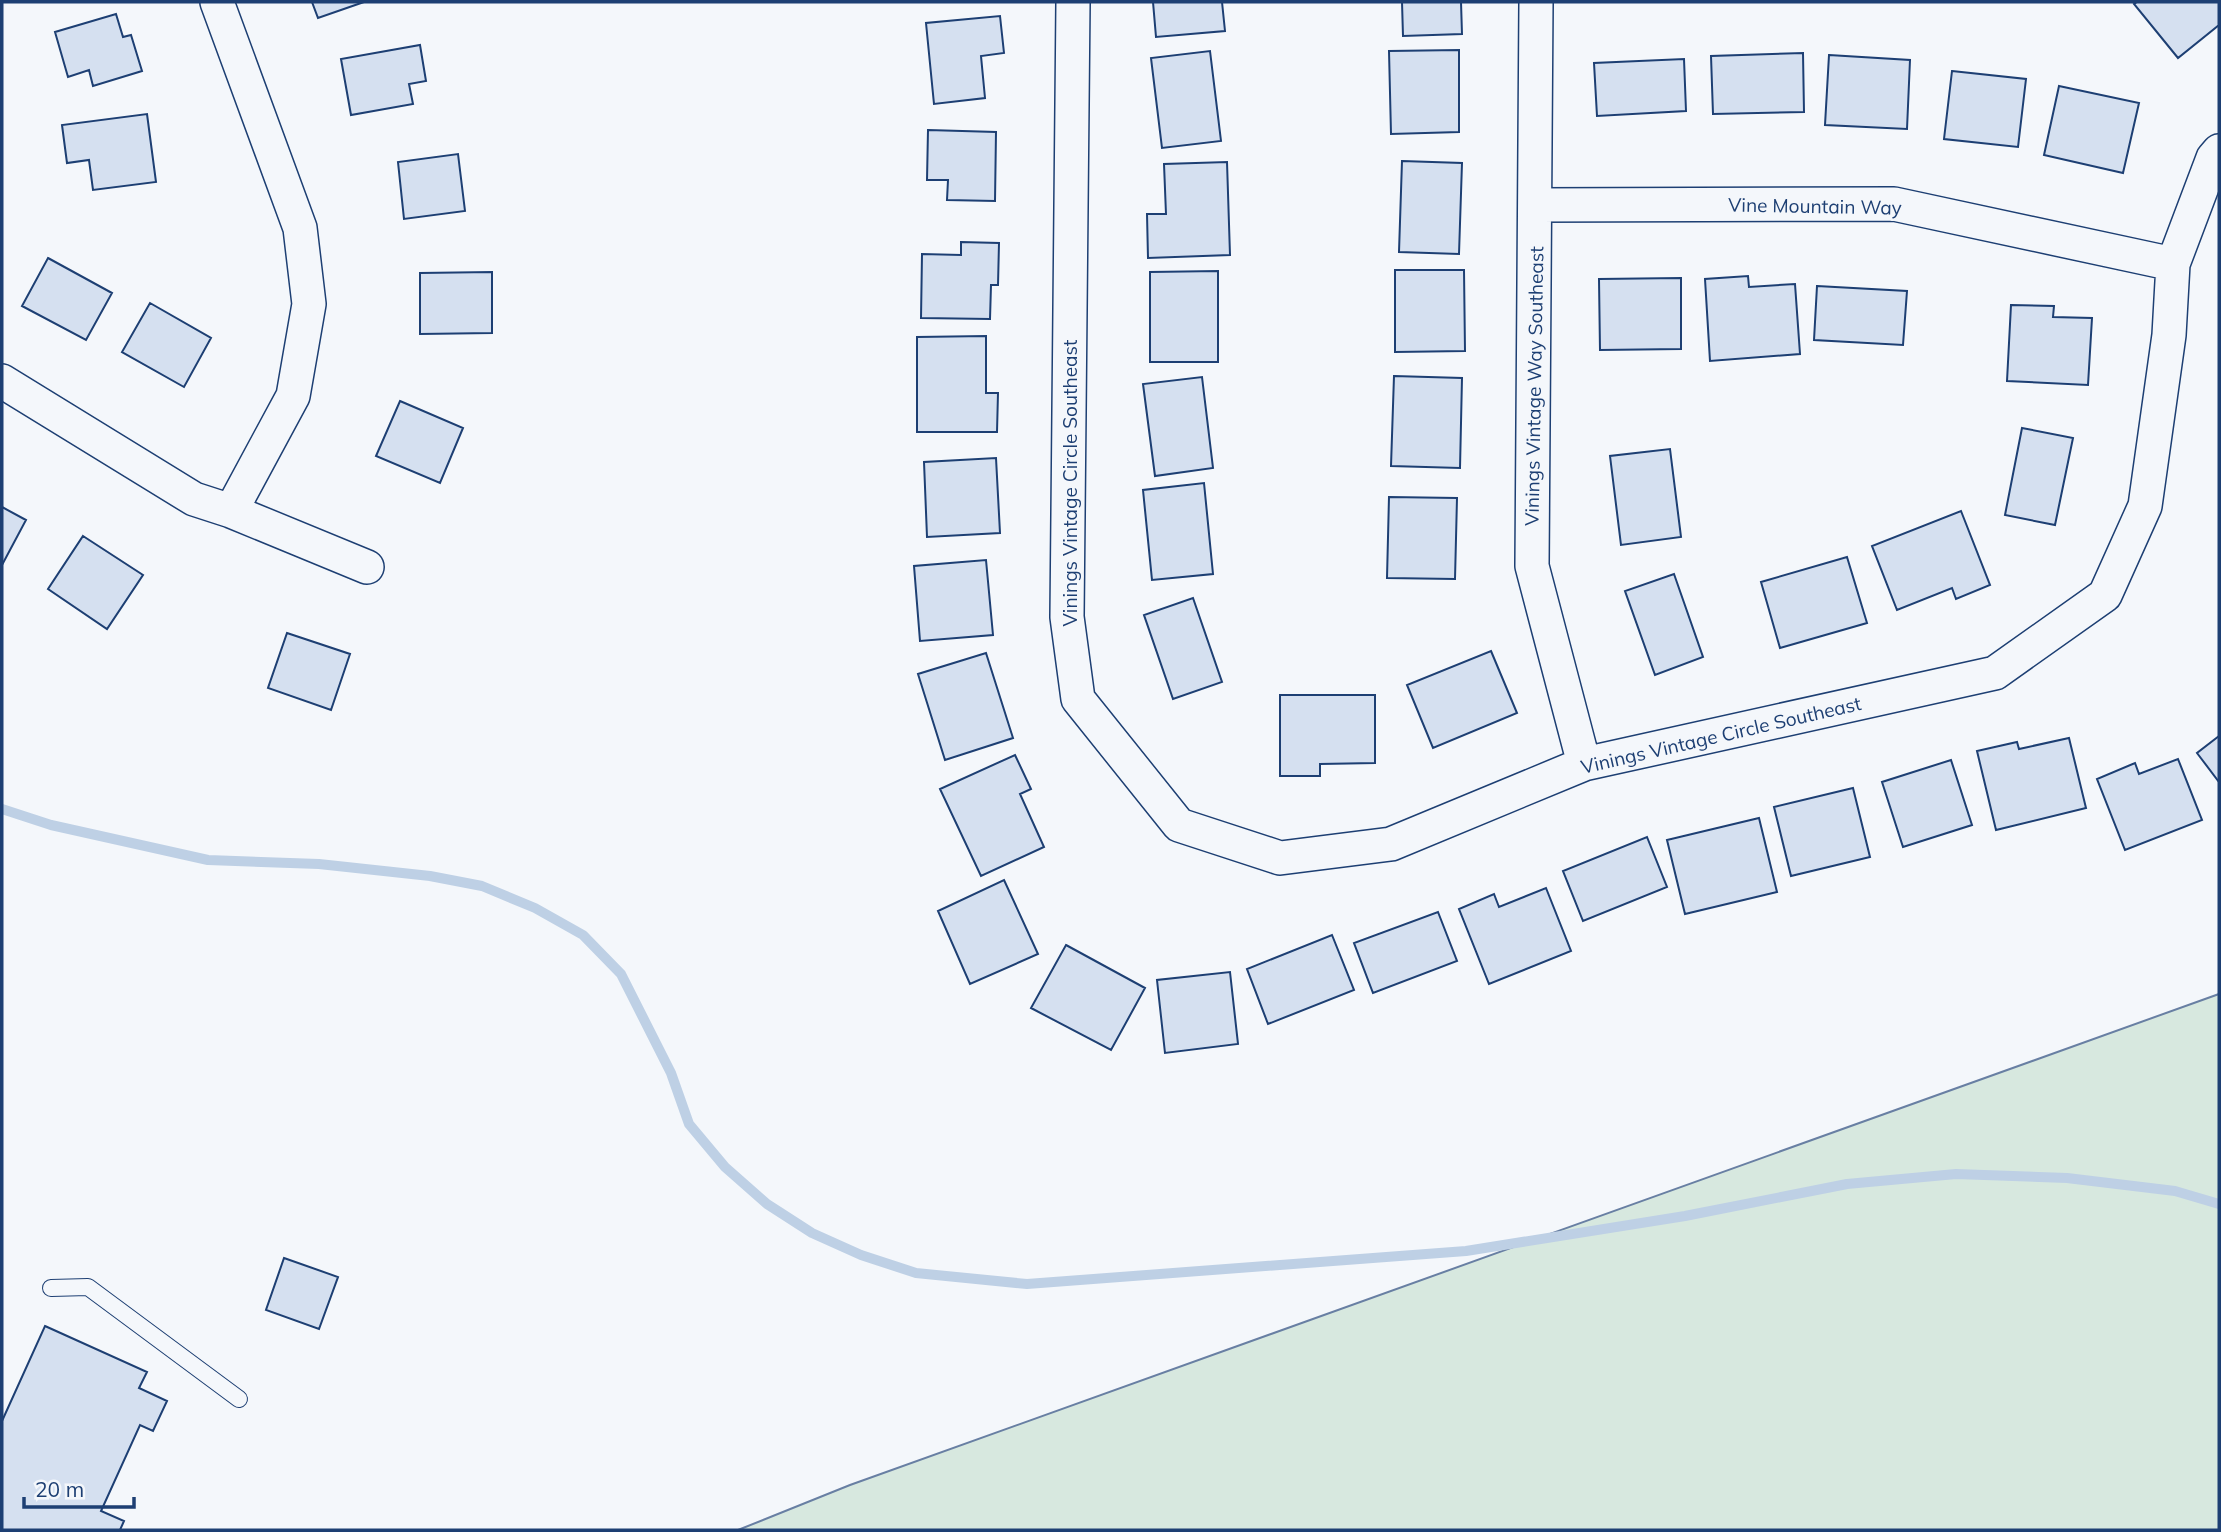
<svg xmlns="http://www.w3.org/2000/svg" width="2221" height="1532" viewBox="0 0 2221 1532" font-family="Mulish,sans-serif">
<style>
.green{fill:#d7e8df;stroke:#687fa3;stroke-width:2}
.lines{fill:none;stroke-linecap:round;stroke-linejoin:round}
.stream{stroke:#bed0e5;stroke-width:10}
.building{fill:#d5e0f0;stroke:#1d3f73;stroke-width:2}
.lane-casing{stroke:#1d3f73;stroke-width:18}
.street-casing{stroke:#1d3f73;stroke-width:36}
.lane{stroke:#f4f7fb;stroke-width:16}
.street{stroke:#f4f7fb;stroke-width:33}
.labels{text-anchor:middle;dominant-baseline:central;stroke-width:5;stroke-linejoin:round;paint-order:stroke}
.street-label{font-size:19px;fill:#1d3f73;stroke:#f4f7fb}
</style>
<rect width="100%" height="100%" fill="#f4f7fb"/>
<path class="green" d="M2219,994V1530H738L850,1485Z"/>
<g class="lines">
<path class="stream" d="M2,809L51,825L208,860L319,864L430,876L482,886L535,908L583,935L621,974L671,1073L689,1124L725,1167L767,1204L812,1233L861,1255L916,1273L1027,1284L1466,1251L1685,1216L1847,1184L1956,1174L2067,1178L2175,1191L2219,1204"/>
</g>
<path class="building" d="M312,2H364L318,18Z
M1153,2H1222L1225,31L1156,37Z
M1402,2H1461L1462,34L1403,36Z
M2137,2H2219V25L2178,58L2134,4Z
M116,14L123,37L131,35L142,71L93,86L89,70L68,77L55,32Z
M1000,16L1004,53L981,56L985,98L934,104L926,23Z
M420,45L426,81L409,84L413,104L351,115L341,59Z
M1459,50V132L1391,134L1389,51Z
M1210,51L1221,141L1162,148L1151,58Z
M1803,53L1804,112L1713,114L1711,56Z
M1829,55L1910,60L1907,129L1825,125Z
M1684,59L1686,111L1597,116L1594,63Z
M1952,71L2026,79L2018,147L1944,139Z
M2059,86L2139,103L2123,173L2044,155Z
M147,114L156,182L93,190L89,160L67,163L62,125Z
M928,130L996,132L995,201L947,200L948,180H927Z
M458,154L465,211L404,219L398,162Z
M1402,161L1462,163L1459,254L1399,252Z
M1227,162L1230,255L1148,258L1147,214H1166L1164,164Z
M961,242L999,243L998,285H991L990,319L921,318L922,254L961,255Z
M48,258L112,293L86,340L22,306Z
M1395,270H1464L1465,351L1395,352Z
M1218,271V362H1150V272Z
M492,272V333L420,334V273Z
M1748,276L1749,287L1795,284L1800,354L1710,361L1705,279Z
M1681,278V349L1600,350L1599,279Z
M1817,286L1907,291L1903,345L1814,340Z
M150,303L211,338L184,387L122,352Z
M2011,305L2054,306L2053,317L2092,318L2088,385L2007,381Z
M986,336V393H998L997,432H917V337Z
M1394,376L1462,378L1460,468L1391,466Z
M1202,377L1213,468L1155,476L1143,384Z
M400,401L463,428L440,483L376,456Z
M2022,428L2073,438L2055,525L2005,515Z
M1670,449L1681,537L1621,545L1610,456Z
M996,458L1000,533L927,537L924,462Z
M1204,483L1213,574L1152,580L1143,490Z
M1389,497L1457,498L1455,579L1387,578Z
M2,507L26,520L2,565Z
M1961,511L1990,585L1956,599L1952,588L1897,610L1872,546Z
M83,536L143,575L107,629L48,589Z
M1847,557L1867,623L1780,648L1761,582Z
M986,560L993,635L920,641L914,566Z
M1674,574L1703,657L1655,675L1625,591Z
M1193,598L1222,682L1173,699L1144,615Z
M287,633L350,654L331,710L268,688Z
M1491,651L1517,713L1433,748L1407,685Z
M986,653L1013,738L945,760L918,674Z
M1280,695H1375V763L1320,764V776H1280Z
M2219,736V782L2197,753Z
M2069,738L2086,808L1996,830L1977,751L2017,742L2019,749Z
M1015,755L1031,789L1020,794L1044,847L981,876L940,789Z
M2178,759L2202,820L2125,850L2097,779L2135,763L2139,774Z
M1951,760L1972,825L1903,847L1882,782Z
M1853,788L1870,857L1791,876L1774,807Z
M1759,818L1777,892L1685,914L1667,840Z
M1647,837L1667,887L1583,921L1563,871Z
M1004,880L1038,954L970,984L938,911Z
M1546,888L1571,951L1489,984L1459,909L1494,894L1499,907Z
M1438,912L1457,961L1373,993L1354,943Z
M1332,935L1354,990L1268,1024L1247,969Z
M1066,945L1145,988L1111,1050L1031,1008Z
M1230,972L1238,1044L1165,1053L1157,980Z
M284,1258L338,1277L319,1329L266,1310Z
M45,1326L147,1372L139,1388L167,1401L153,1431L140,1425L101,1511L124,1521L120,1530H2V1421Z"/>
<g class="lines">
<defs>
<path id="lane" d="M51,1288L88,1287L239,1399"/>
<path id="street" d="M217,2L300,228L309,304L293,396L231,511
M1073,2L1067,617L1078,699L1179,825L1280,858L1391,844L1584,764L1995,673L2105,595L2145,506L2169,335L2173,264L2213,158L2219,151
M1536,2L1532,566L1584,764
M1536,205L1894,204L2173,264
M2,381L194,499L231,511L367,567"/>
</defs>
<use href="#lane" class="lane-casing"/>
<use href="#street" class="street-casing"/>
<use href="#lane" class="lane"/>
<use href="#street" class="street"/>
</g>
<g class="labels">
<g class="street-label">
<text transform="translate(1815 206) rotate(1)">Vine Mountain Way</text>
<text transform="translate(1534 386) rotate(-89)">Vinings Vintage Way Southeast</text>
<text transform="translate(1070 483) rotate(-90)">Vinings Vintage Circle Southeast</text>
<text transform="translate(1721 735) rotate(-13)">Vinings Vintage Circle Southeast</text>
</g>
</g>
<rect width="2221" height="1532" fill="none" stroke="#1d3f73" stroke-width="7"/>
<path d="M24 1497v10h110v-10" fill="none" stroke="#1d3f73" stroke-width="3.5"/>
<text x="35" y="1497" font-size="21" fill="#1d3f73" stroke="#f4f7fb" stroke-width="5" paint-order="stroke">20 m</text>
</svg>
